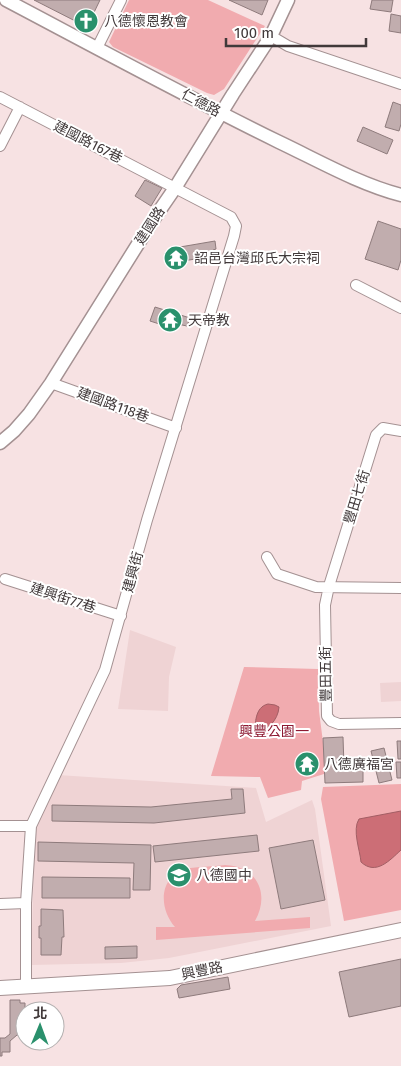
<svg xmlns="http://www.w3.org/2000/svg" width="401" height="1066" viewBox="0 0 401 1066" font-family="'Fira Sans','Noto Sans TC',sans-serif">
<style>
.built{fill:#efd3d4}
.green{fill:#f1abaf}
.water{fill:#cc6e76;stroke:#a25e64}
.building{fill:#c1adae;stroke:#8e7b7c}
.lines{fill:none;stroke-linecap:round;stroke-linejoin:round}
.minor-casing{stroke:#a49192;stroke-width:12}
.tertiary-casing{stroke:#a49192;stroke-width:15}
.secondary-casing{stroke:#a49192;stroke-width:16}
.minor{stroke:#fff;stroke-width:10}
.tertiary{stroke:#fff;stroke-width:12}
.secondary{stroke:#fff;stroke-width:14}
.labels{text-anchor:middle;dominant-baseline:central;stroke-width:4;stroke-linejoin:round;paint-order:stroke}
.poi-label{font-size:14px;fill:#41393a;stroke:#fff;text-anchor:start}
.street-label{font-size:14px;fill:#41393a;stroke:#fff}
.park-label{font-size:14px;fill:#8d1a32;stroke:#fff}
</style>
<rect width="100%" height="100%" fill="#f7e2e3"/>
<path class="built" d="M130,630L176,647L169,677L168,711L118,709Z
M401,682V701L381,702L380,683Z
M58,775L256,788L266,822L312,800L315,809L331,926L169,958L121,963L31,965L35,824Z"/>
<path class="green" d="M129,0H208L265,26L224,89L214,95L207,93L113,47L109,42Z
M244,667L318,669L319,711L327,773L302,781L301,790L268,798L260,777L211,776Z
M401,784V910L344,921L321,799L323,787Z
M225,865C258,866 270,895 255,921L310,917V928L156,940V927H175C159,909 158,877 186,869C198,866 213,867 225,865Z"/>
<path class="water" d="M268,704L275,705L279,707C278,721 267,730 255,735C255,723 255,707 268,704Z
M401,811V850C390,860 376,876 361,862C360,850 352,830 359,819Z"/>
<path class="building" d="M34,0H100L87,27Z
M229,0H268L262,15Z
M372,0H393L391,12L370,9Z
M391,14L401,16V33L389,31Z
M393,102L401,105V124L399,131L385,127Z
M363,127L393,140L387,154L357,141Z
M145,180L162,188L151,206L135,196Z
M378,221L401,229V260L398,270L365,259Z
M215,241L216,249L213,250L214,256L183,261L180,247Z
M155,307L190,318L187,326L177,324L175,329L150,321Z
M343,737L344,766L363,765V782L325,783L323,738Z
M397,741H401V759H398Z
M384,748L392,780L379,783L371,751Z
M396,762H401V778H397Z
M231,789H243L245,813L154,823L52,821V805L151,807L232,799Z
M257,835L259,851L155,862L153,846Z
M313,840L325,900L281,909L269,848Z
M38,842L151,845L150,890H133L134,863L38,861Z
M42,877L130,878V898H42Z
M41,909L63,910L64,937H62L61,955H41V938H39V926H41Z
M137,946V958L105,959V947Z
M401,959V1006L349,1017L339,972Z
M228,977L230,989L179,998L177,989L181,985Z
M10,1000H20V1003H25V1035H17L10,1041V1052H2V1056H0V1038H5L10,1034Z"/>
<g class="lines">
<defs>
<path id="minor" d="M271,36L288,46L401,84
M97,48L121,0
M0,97L231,217L236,226L234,236L147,520L105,670L31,826L26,903V986
M0,146L20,107
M356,285L401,308
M51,383L176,428
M401,431L383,428L376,435L329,586L325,605L327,716L331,721L339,724L401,723
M267,557L277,574L316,587L401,588
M5,579L121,616
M0,826H31
M0,904L26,903"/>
<path id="tertiary" d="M6,0C97,48 187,97 279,142C319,161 359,184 401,195
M0,443L14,431L29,414L51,383L153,220L175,188L233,94L271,36L288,0"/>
<path id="secondary" d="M0,988L170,978L401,930"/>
</defs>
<use href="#minor" class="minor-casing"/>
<use href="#tertiary" class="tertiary-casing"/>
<use href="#secondary" class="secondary-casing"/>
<use href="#minor" class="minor"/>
<use href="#tertiary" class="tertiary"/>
<use href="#secondary" class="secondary"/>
</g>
<defs>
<symbol id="church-disc" viewBox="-11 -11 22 22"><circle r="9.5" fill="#2a906c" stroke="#fff"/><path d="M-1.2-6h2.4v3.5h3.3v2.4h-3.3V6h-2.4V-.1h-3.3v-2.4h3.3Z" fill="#fff"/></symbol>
<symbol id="temple-disc" viewBox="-11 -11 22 22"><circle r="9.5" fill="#2a906c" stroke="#fff"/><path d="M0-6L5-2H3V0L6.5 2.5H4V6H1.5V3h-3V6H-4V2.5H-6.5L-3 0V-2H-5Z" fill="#fff"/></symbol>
<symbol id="school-disc" viewBox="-11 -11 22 22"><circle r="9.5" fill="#2a906c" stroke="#fff"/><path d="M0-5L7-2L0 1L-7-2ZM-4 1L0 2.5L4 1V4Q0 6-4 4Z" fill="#fff"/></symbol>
</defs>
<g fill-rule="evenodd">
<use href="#church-disc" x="72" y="7" width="28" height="28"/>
<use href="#temple-disc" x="162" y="244" width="28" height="28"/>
<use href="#temple-disc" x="156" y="306" width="28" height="28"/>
<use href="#temple-disc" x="293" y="750" width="28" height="28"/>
<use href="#school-disc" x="165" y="861" width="28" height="28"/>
</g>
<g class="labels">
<g class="poi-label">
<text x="104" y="21">八德懷恩教會</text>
<text x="194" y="258">詔邑台灣邱氏大宗祠</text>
<text x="188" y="320">天帝教</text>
<text x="324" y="764">八德廣福宮</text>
<text x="196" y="875">八德國中</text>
</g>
<g class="street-label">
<text transform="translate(201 103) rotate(28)">仁德路</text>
<text transform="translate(88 142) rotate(27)">建國路167巷</text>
<text transform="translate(150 226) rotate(-57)">建國路</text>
<text transform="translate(113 405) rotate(20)">建國路118巷</text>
<text transform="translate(357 497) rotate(-73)">豐田七街</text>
<text transform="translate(133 572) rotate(-75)">建興街</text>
<text transform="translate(63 598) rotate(18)">建興街77巷</text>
<text transform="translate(326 674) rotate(-91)">豐田五街</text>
<text transform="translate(202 971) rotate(-12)">興豐路</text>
</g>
<g class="park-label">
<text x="274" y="731">興豐公園一</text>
</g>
</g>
<g transform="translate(40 1026) rotate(1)"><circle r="24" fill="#ffffff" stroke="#b3b0b0"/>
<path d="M0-4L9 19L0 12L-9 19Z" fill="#2a906c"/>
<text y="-8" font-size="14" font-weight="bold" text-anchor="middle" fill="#41393a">北</text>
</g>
<path d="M226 38v8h140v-8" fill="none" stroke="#41393a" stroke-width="2.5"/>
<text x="234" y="38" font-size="15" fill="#41393a" stroke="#ffffff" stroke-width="4" paint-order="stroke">100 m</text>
</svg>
